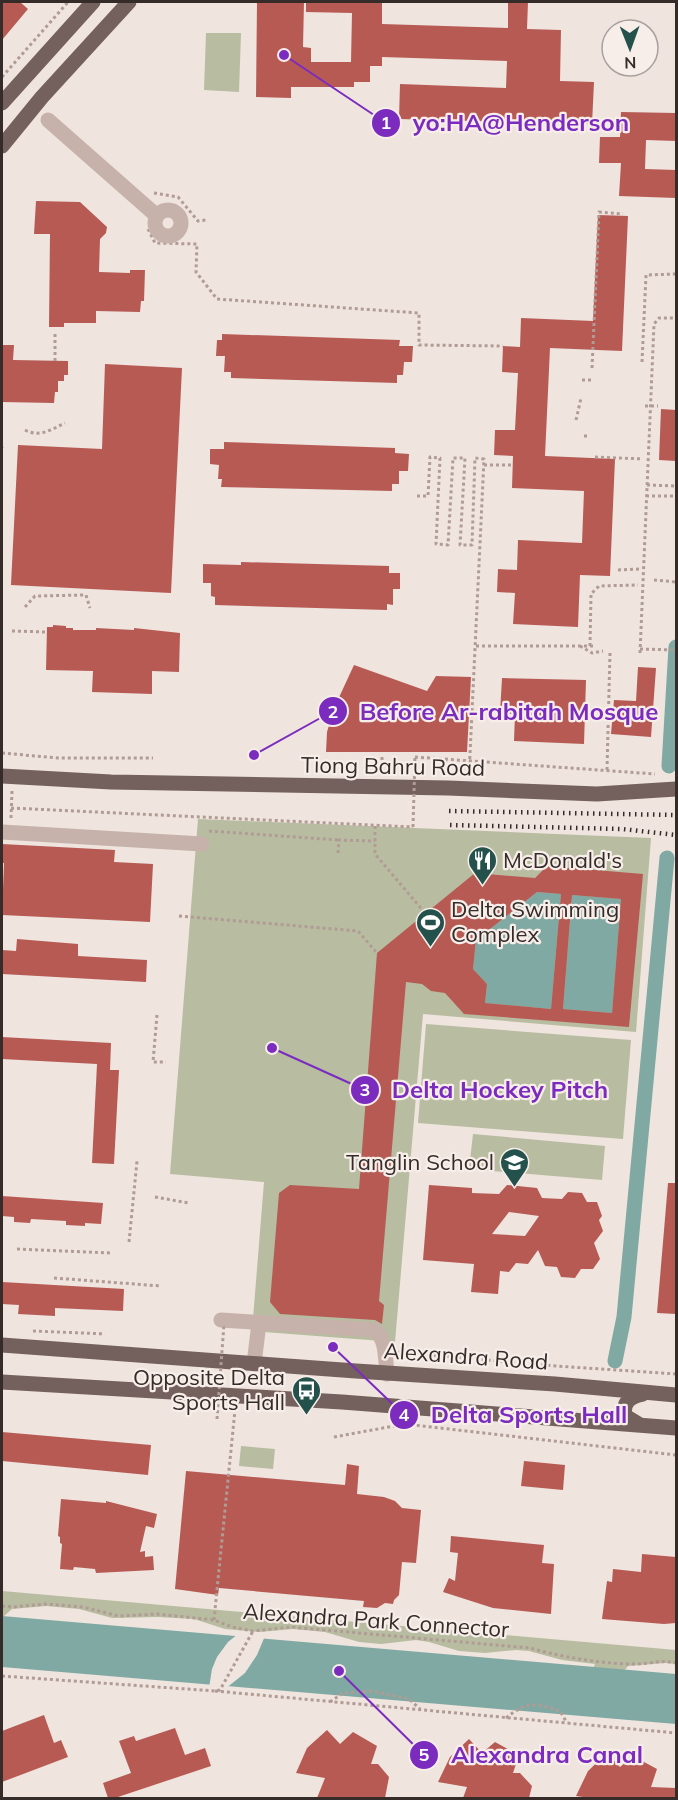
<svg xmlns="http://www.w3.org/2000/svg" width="678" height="1800" viewBox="0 0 678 1800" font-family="Mulish,sans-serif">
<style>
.green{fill:#b8bca0}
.water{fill:#80a9a3}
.pier{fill:#efe4de}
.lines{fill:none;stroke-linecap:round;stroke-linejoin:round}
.canal{stroke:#80a9a3;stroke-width:15}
.building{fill:#b75a54;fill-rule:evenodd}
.path{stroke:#b19c95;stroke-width:3;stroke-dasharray:3 3;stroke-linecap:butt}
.minor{stroke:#c6b2ab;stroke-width:15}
.major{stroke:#74605c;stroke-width:15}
.rail{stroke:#352b29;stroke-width:4.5;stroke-dasharray:1.5 4.5;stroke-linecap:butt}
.path-bridge{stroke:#b19c95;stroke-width:3;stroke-dasharray:3 3;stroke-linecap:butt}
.labels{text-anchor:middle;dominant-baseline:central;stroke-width:4.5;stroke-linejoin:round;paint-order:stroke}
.street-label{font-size:22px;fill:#352b29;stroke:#f7eeea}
.poi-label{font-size:22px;fill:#352b29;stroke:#f7eeea;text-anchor:start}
.leader{fill:none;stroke:#7b2cbf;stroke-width:2}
.callout-dot{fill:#7b2cbf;stroke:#f7eeea;stroke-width:2}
.mark-label{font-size:18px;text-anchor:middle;font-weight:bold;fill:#fff}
.callout-label{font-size:24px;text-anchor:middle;font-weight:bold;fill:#7b2cbf;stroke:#f7eeea;stroke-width:4.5;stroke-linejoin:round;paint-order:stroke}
</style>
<rect width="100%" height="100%" fill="#efe4de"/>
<path class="green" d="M206,33H241L239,92L204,90Z
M198,819L651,838L636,1032L423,1014L395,1342L252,1331L264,1182L170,1174Z
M426,1024L631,1040L623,1139L418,1123Z
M473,1134L605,1146L602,1180L469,1169Z
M241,1446L275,1449L273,1469L239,1466Z
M2,1591L676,1650V1664L665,1663L628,1666L624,1671L593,1669L595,1664L562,1660L529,1651L516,1650L485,1653L459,1651L429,1642L416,1640L381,1644L359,1642L325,1632L293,1629L259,1632L225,1629L194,1619L158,1617L112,1618L79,1609L46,1606L12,1609L2,1618Z"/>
<path class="water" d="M537,892L561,894L551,1009L485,1003L487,984L473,969L476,940Z
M572,895L621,899L612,1013L563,1009Z
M2,1616L676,1674V1724L2,1667Z"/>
<path class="pier" d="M238,1634L265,1636L257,1655L245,1673L225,1689L209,1688L212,1669L217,1657L228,1642Z"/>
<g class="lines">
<path class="canal" d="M669,766L676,647
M615,1361L624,1317L667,858"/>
</g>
<path class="building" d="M2,2H20L28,9L2,40Z
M257,2H304L303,47L311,48V62H351L352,13L306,12V2H382V24L508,28V2H528L527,29L561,30L560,81L594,82L592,124L399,119L400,84L506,88L507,61L382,57V66H370V82H354V87H291V98L256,97Z
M621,112L676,113V141L646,140L645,169L676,170V198L619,196L621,163H599L600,137H620Z
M36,201L80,202L107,227L106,233L100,239L99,272L130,273V270H145L144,301H141L140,312L96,311V323H64V327H49L50,234H34Z
M598,215L628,216L622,351L550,348L545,456L615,459L610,576L580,575L578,627L513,624L515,593L497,592L498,569L517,570L518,540L582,543L584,491L512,488L513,456L494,455L495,430H515L518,373L502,372L503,346L520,347L521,318L593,321Z
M222,334L400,340L399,346H413L412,362H404L403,375H397V383L231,378V372H224L225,356H216L217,340H222Z
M2,345H14L13,360L68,361V375H64V381H58V392H55L54,403L2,402Z
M105,364L182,368L171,593L11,585L18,445L102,449Z
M661,409L676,410V461L659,460Z
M224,442L395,448V453L409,454L408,471H399V484H392V491L221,487L222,479H218L219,465L210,464V449H224Z
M241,562L389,566V573H400V589H393V605L387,604V610L215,605V597L211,596V583H203V564L241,565Z
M53,625L66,626V628H73V630H96V628L134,630V628L180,633L179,672L152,671V694L92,692L93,671L46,670L47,627H53Z
M354,665L427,691L436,676L471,677L467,752H326L327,732L335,706Z
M638,667L656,668L651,737L611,734L614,700L636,701Z
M502,678L586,680L584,744L514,741L515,714L500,713Z
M2,844L115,850L114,862L153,864L150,922L2,915L4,863H2Z
M547,866L643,874L629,1027L464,1014L445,993L431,991L422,984L406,982L379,1301L384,1305L382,1324L375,1320L280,1314L270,1302L279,1193L290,1185L359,1189L377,953L475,873L535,878ZM537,892L561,894L551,1009L485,1003L487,984L473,969L476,940ZM572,895L621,899L612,1013L563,1009Z
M17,939L78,944V956L147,960L146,982L2,974V950L16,951Z
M2,1037L111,1043L110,1070H119L114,1164L92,1163L97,1064L2,1059Z
M668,1183H676V1314L657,1313Z
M429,1185L472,1188V1193L499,1194L507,1185L537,1188L542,1198L562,1199L568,1192L582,1193L587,1202H597L602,1216L599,1220L603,1231L594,1243L600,1259L593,1269H581L575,1278L561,1277L557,1267L545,1266L538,1250L528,1264L516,1263L509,1272L500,1271L498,1294L471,1292L474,1264L423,1260ZM509,1212L539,1216L525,1236L492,1234Z
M2,1196L103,1203L101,1224L85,1223V1226L66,1225V1221L31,1219L30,1223L14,1222V1217L2,1216Z
M2,1282L124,1289L123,1311L55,1308V1316L18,1314L19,1305L2,1304Z
M2,1432L151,1445L148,1475L2,1461Z
M524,1461L565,1465L563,1490L521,1486Z
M347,1464L359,1466L357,1494L384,1497L395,1501L402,1508L421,1510L416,1563L402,1562L399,1595L394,1600L393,1604L385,1603L377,1608L363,1607L364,1601L219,1588L218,1595L175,1589L186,1471L345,1485Z
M61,1499L106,1503V1501L157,1514L154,1528L146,1526L140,1552L145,1551V1557L153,1556L154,1570L96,1573L95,1569L74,1567L73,1570L60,1569L62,1544L60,1543V1537L58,1536Z
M451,1536L544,1545L542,1563L554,1564L551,1614L493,1608L443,1592L449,1578L455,1581L458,1553L450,1552Z
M642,1554L676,1557V1623L664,1624L602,1619L607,1581L612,1582L613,1569L641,1572Z
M44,1715L54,1743L61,1740L68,1757L2,1782V1731Z
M175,1728L185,1755L205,1748L211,1766L115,1798H108L103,1783L131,1773L119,1741L134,1736L136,1741Z
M327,1730L340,1744L353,1732L377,1746L371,1764H378L389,1777L385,1798H317L325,1778L296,1773L307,1748Z
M469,1739L482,1753L495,1742L519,1755L513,1773H520L532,1786L529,1798H463L467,1787L438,1782L450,1757Z
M607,1753L620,1767L633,1756L657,1769L651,1787L676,1788V1798H590L576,1796L588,1771Z"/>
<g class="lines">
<path class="path" d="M2,77L68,2
M154,193L178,197L198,221L206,220
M148,229L155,243L197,244L196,272L217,299L419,313V345L503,346
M55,361V333
M642,362L646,275L676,274
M592,368L599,212L623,214
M582,380H594
M645,406H658
M576,420L581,398
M25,430C40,438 52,429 65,423
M584,436H590
M2,448V447
M595,457L643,459
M484,465H513
M647,485L676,486
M417,496H428L430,457L440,458L436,544L448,545L453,458H465L460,545H472L475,458L484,459L469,775
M646,496H676
M618,570L639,569
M654,580L676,582
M25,607L35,596L86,595L90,608
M12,631L46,632
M476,646H596
M580,646L592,653L603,651
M590,646L591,594L599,586L638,585
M640,649L676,650
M640,653L654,324L659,318H676
M2,753L58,758H153
M382,757V773
M415,757L655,774
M607,770L610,652
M445,775V759
M11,808L413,827
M11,818L12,791
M375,826V854L425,913
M209,831L339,840
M338,853L339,840L375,841
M179,916L358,931L377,953
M157,1015L153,1062H166
M155,1197L189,1203
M129,1242L137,1161
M17,1249L112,1253
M54,1278L161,1286
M33,1331L105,1334
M398,1352L556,1366L676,1374
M334,1437L405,1424L676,1455
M2,1606L13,1607L45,1604L83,1607L119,1616L157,1614L214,1620L232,1627L253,1631L291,1627L530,1648C562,1657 596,1663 630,1664C646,1665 661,1659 676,1663
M214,1620L235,1410
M2,1676L215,1691L220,1690L253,1631
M215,1691L676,1733
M330,1702L343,1693L371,1691L409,1699L420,1709
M506,1718C527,1701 535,1703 560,1711L567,1723"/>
<path class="minor" d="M48,120L157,216
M155 223a13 13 0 1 1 26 0a13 13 0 1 1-26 0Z
M2,832L202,844
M221,1320L374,1330C387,1338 385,1359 387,1374
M254,1364L259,1323"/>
<path class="major" d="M2,103L93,2
M2,146L42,97L129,2
M2,776L111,782L448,788L597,794L676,789
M2,1345L356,1371L555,1384L676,1395
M2,1382L342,1402L676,1428
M640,1425L625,1416C622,1402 631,1396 643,1394"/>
<path class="rail" d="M449,811L676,815
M450,825L622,829L676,835"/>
<path class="path-bridge" d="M413,827L415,757
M217,1419L224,1324"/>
</g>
<defs>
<symbol id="restaurant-pin" viewBox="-11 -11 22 30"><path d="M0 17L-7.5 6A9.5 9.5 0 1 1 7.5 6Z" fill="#24514c" stroke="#f7eeea"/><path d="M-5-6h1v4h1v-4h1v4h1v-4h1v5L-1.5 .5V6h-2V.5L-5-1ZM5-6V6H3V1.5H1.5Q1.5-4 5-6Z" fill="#fff"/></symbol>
<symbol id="stadium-pin" viewBox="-11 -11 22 30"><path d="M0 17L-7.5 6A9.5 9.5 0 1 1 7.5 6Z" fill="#24514c" stroke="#f7eeea"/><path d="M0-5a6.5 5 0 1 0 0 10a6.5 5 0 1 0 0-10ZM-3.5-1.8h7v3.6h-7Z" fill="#fff"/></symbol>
<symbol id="school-pin" viewBox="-11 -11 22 30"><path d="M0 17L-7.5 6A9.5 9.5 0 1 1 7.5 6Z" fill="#24514c" stroke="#f7eeea"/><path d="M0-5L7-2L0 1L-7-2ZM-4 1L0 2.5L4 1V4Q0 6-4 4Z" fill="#fff"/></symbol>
<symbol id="bus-pin" viewBox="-11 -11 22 30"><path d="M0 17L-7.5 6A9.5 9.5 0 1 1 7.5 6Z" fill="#24514c" stroke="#f7eeea"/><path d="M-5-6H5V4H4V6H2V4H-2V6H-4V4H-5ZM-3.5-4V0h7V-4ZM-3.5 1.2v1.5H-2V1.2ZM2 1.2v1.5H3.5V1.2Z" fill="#fff"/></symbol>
</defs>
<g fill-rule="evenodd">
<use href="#restaurant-pin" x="466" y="844" width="33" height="45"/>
<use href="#stadium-pin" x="414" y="906" width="33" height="45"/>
<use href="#school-pin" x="498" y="1146" width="33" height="45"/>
<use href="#bus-pin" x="290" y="1374" width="33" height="45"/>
</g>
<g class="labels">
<g class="street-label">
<text transform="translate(393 766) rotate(1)">Tiong Bahru Road</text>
<text transform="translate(466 1356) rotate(4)">Alexandra Road</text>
<text transform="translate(376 1620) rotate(4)">Alexandra Park Connector</text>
</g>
<g class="poi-label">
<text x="503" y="860">McDonald's</text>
<text x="451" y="909">Delta Swimming<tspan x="451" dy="25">Complex</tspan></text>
<text x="494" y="1162" text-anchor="end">Tanglin School</text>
<text x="285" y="1377" text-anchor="end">Opposite Delta<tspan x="285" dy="25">Sports Hall</tspan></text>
</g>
</g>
<path class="leader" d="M284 55L386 123M254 755L333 711M272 1048L365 1090M333 1347L404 1415M339 1671L424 1755"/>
<g class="callout-dot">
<circle cx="284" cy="55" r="6"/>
<circle cx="254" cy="755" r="6"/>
<circle cx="272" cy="1048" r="6"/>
<circle cx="333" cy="1347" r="6"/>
<circle cx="339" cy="1671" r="6"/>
<circle cx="386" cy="123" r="15"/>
<circle cx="333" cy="711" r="15"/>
<circle cx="365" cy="1090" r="15"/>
<circle cx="404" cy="1415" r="15"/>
<circle cx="424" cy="1755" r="15"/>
</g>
<g class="mark-label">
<text x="386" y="129">1</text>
<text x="333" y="718">2</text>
<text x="365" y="1096">3</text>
<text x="404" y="1421">4</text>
<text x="424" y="1761">5</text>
</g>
<g class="callout-label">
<text x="521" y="131">yo:HA@Henderson</text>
<text x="509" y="720">Before Ar-rabitah Mosque</text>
<text x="500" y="1098">Delta Hockey Pitch</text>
<text x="529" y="1423">Delta Sports Hall</text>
<text x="547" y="1763">Alexandra Canal</text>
</g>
<rect width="678" height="1800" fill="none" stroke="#352b29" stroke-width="6"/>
<g transform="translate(630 48) rotate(179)"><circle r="28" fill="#f7eeea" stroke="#a9a09d" stroke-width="1.5"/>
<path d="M0-4.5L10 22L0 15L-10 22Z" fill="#24514c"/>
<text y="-9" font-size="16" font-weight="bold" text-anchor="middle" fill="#352b29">N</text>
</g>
</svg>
